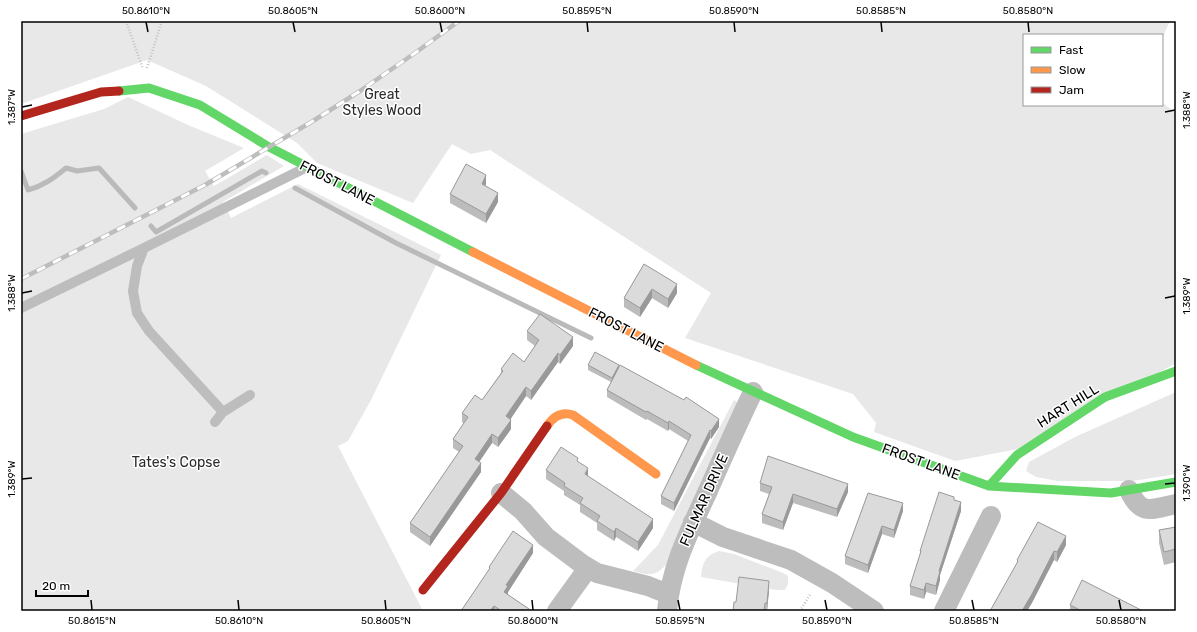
<svg xmlns="http://www.w3.org/2000/svg" width="1197" height="632" viewBox="0 0 1197 632" font-family="Rubik,sans-serif">
<style>
.green{fill:#e8e8e8}
.lines{fill:none;stroke-linecap:round;stroke-linejoin:round}
.stream{stroke:#bababa;stroke-width:5}
.path{stroke:#c2c2c2;stroke-width:2.5;stroke-dasharray:1 2;stroke-linecap:butt}
.lane{stroke:#bdbdbd;stroke-width:10}
.street{stroke:#bdbdbd;stroke-width:20}
.fast{stroke:#63d668;stroke-width:9}
.slow{stroke:#ff974d;stroke-width:9}
.jam{stroke:#b3261e;stroke-width:9}
.rail-casing{stroke:#bdbdbd;stroke-width:4.5}
.rail{stroke:#fff;stroke-width:3;stroke-dasharray:9;stroke-linecap:butt}
.wall{fill:#bcbcbc}
.shaded-wall{fill:#999}
.building{fill:#dbdbdb;stroke:#999}
.ticks{fill:none;stroke:#000;stroke-width:1.5}
.labels{text-anchor:middle;dominant-baseline:central;stroke-width:3;stroke-linejoin:round;paint-order:stroke}
.park-label{font-size:14px;fill:#2c2c2c;stroke:#fff}
.street-label{font-size:14px;fill:#000;stroke:#fff}
.neatline{fill:none;stroke:#000;stroke-width:1.5}
.ticks-label{font-size:10px;text-anchor:middle;fill:#000}
</style>
<rect width="100%" height="100%" fill="#fff"/>
<path class="green" d="M21,21H1170L1162,39V35H1024V105H1162V103L1174,111L1176,108V363L1023,448L955,461L874,432L876,423L853,394L685,338L711,293L490,150L471,154L452,144L413,203L317,163L297,143L206,86L147,60L21,104Z
M128,97L188,125L244,148L205,171L214,186L267,155L284,166L223,202L231,218L298,184L441,255L371,400L348,441L338,446L423,611H21V134L104,109Z
M1176,392V474L1133,481H1058L1036,477L1026,471L1029,462L1075,437Z
M734,400L741,404L671,559C658,575 653,577 633,571L658,545Z
M719,551L734,554L783,573L788,576V584L785,590H776L701,577C703,563 704,556 719,551Z"/>
<g class="lines">
<path class="stream" d="M21,171L28,190C43,186 54,178 66,168L77,171L99,168L135,208
M295,188L396,243L591,338
M151,226L156,232L262,171L266,173"/>
<path class="path" d="M126,21L143,69
M147,68L162,21
M800,611L811,593"/>
<path class="lane" d="M21,308L144,248
M223,412L149,331L137,313L133,291L137,266L144,248L307,167
M215,422L223,412L250,395"/>
<path class="street" d="M1129,490C1141,517 1152,509 1176,504
M501,493L523,511L546,537L582,564L597,573L648,586L668,594
M693,522L723,537L791,560L832,583L874,611
M557,611L588,568
M667,611C671,567 689,532 707,493C722,459 737,425 753,392
M944,611L991,516"/>
<path class="fast" d="M119,91L149,88L200,105L269,147L473,252
M696,365L853,437L989,486L1111,493L1176,482
M989,486L1017,455L1105,397L1176,371"/>
<path class="slow" d="M473,252L696,365
M547,426C553,417 561,411 573,415L656,474"/>
<path class="jam" d="M21,116L101,92L119,91
M423,590L501,493L547,426"/>
<defs>
<path id="rail" d="M21,279L205,185L313,121L360,91L415,53L459,21"/>
</defs>
<use href="#rail" class="rail-casing"/>
<use href="#rail" class="rail"/>
</g>
<path class="wall" d="M486,184L485,186L498,202L486,223L450,203V194Z
M644,264L677,293L668,308L652,298L640,317L624,307V298Z
M527,331L573,346L560,364L558,362L531,400L526,396L510,419L511,429L498,447L492,443L479,462L481,472L430,546L410,532V523L459,452L453,448V439L464,424L462,422V413L482,400L501,373V369L524,362L535,346L527,340Z
M588,365L619,368L719,427L711,439L710,438L674,511L661,504V496L688,441L669,429L668,431L647,419L646,420L607,397V390L611,382L588,370Z
M578,462L588,476L653,528L638,551L616,537L614,541L597,530V523L580,512V505L564,495V491L546,479V470Z
M760,483L848,492L837,517L793,503L783,530L762,523V514L769,494L760,491Z
M868,493L903,511L894,538L882,534L868,573L845,564V556Z
M954,500L961,511L940,575V580L936,595L926,592L924,599L910,595V586L920,555V551Z
M1176,527V562L1164,565L1159,543V530Z
M1066,545L1057,562L1054,560L1027,611H990L1017,563V560Z
M533,553L508,592V595L532,611H461L489,570V567Z
M769,590L767,611H733Z
M1070,605L1143,611H1070Z"/>
<path class="shaded-wall" d="M486,175V184L482,193V184Z
M498,193V202L486,223V214Z
M677,284V293L668,308V299Z
M652,289V298L640,317V308Z
M573,337V346L560,364V355Z
M558,353V362L531,400V391Z
M619,365V370L612,383V378Z
M526,387V396L506,426V416Z
M719,419V427L711,439V431Z
M511,420V429L498,447V438Z
M669,421V429L668,431V423Z
M710,430V438L674,511V503Z
M492,434V443L475,468V459Z
M481,463V472L430,546V537Z
M588,468V477L585,474Z
M848,484V492L837,517V509Z
M793,494V503L783,530V522Z
M961,502V511L940,575V580L936,595V586L939,571Z
M903,503V511L894,538V530Z
M653,519V528L638,551V542Z
M882,526V534L868,573V565Z
M616,528V537L614,541V532Z
M1066,536V545L1057,562V552Z
M533,545V553L508,592V595L504,592L506,585Z
M1054,551V560L1032,603L1027,611H1022Z
M769,581V590L767,611V603Z
M926,583V592L924,599V590Z
M494,606V611H490Z"/>
<path class="building" d="M466,164L486,175L482,184L498,193L486,214L450,194Z
M644,264L677,284L668,299L652,289L640,308L624,298Z
M540,314L573,337L560,355L558,353L531,391L526,387L506,416L511,420L498,438L492,434L475,459L481,463L430,537L410,523L463,446L453,439L468,417L462,413L475,395L482,400L503,371L501,369L513,353L524,362L539,340L527,331Z
M595,352L619,365L612,378L588,365Z
M620,365L684,400L686,397L719,419L711,431L710,430L674,503L661,496L691,435L669,421L668,423L647,411L646,412L607,390Z
M561,447L578,458L577,461L588,468L585,474L653,519L638,542L616,528L614,532L597,521L600,516L580,503L583,498L564,486L565,483L546,470Z
M768,456L848,484L837,509L793,494L783,522L762,514L772,487L760,483Z
M939,492L954,497V500L961,502L939,571H940L936,586L926,583L924,590L910,586L921,551H920Z
M868,493L903,503L894,530L882,526L868,565L845,556Z
M1038,522L1066,536L1057,552L1054,551L1032,594L1022,611H990L1018,561L1017,560Z
M1176,527V549L1164,552L1159,530Z
M513,531L533,545L506,585L508,586L504,592L532,611H502L494,606L490,611H461L490,568L489,567Z
M739,577L769,581L767,603H765L764,611H733L734,602H736Z
M1082,580L1143,611H1082L1070,605Z"/>
<path class="ticks" d="M146,22L148,32M293,22L295,32M440,22L442,32M587,22L588,32M734,22L735,32M881,22L882,32M1028,22L1029,32M22,107L32,105M1165,112L1175,110M22,293L32,291M1165,298L1175,296M22,479L32,478M1165,484L1175,483M91,600L92,610M238,600L239,610M385,600L386,610M532,600L533,610M678,600L680,610M825,600L827,610M972,600L974,610M1119,600L1121,610"/>
<g class="labels">
<g class="park-label">
<text x="382" y="94">Great<tspan x="382" dy="16">Styles Wood</tspan></text>
<text x="176" y="462">Tates's Copse</text>
</g>
<g class="street-label">
<text transform="translate(337 183) rotate(27)">FROST LANE</text>
<text transform="translate(626 330) rotate(27)">FROST LANE</text>
<text transform="translate(1068 406) rotate(-32)">HART HILL</text>
<text transform="translate(921 462) rotate(20)">FROST LANE</text>
<text transform="translate(704 500) rotate(-66)">FULMAR DRIVE</text>
</g>
</g>
<rect width="1197" height="632" fill="none" stroke="#ffffff" stroke-width="44"/>
<rect x="1023" y="34" width="140" height="72" fill="#ffffff" stroke="#999999"/>
<rect x="1031" y="47" width="20" height="6" fill="#63d668" stroke="#999999"/>
<text x="1059" y="54" font-size="12" fill="#000000">Fast</text>
<rect x="1031" y="67" width="20" height="6" fill="#ff974d" stroke="#999999"/>
<text x="1059" y="74" font-size="12" fill="#000000">Slow</text>
<rect x="1031" y="87" width="20" height="6" fill="#b3261e" stroke="#999999"/>
<text x="1059" y="94" font-size="12" fill="#000000">Jam</text>
<path d="M36 590v6h52v-6" fill="none" stroke="#000000" stroke-width="2"/>
<text x="42" y="590" font-size="12" fill="#000000" stroke="#ffffff" stroke-width="3" paint-order="stroke">20 m</text>
<rect x="22" y="22" width="1153" height="588" class="neatline"/>
<g class="ticks-label">
<text x="146" y="14">50.8610°N</text>
<text x="293" y="14">50.8605°N</text>
<text x="440" y="14">50.8600°N</text>
<text x="587" y="14">50.8595°N</text>
<text x="734" y="14">50.8590°N</text>
<text x="881" y="14">50.8585°N</text>
<text x="1028" y="14">50.8580°N</text>
<text transform="translate(11 107) rotate(-90)" y="4">1.387°W</text>
<text transform="translate(1186 110) rotate(-90)" y="4">1.388°W</text>
<text transform="translate(11 293) rotate(-90)" y="4">1.388°W</text>
<text transform="translate(1186 296) rotate(-90)" y="4">1.389°W</text>
<text transform="translate(11 479) rotate(-90)" y="4">1.389°W</text>
<text transform="translate(1186 483) rotate(-90)" y="4">1.390°W</text>
<text x="92" y="624">50.8615°N</text>
<text x="239" y="624">50.8610°N</text>
<text x="386" y="624">50.8605°N</text>
<text x="533" y="624">50.8600°N</text>
<text x="680" y="624">50.8595°N</text>
<text x="827" y="624">50.8590°N</text>
<text x="974" y="624">50.8585°N</text>
<text x="1121" y="624">50.8580°N</text>
</g>
</svg>
